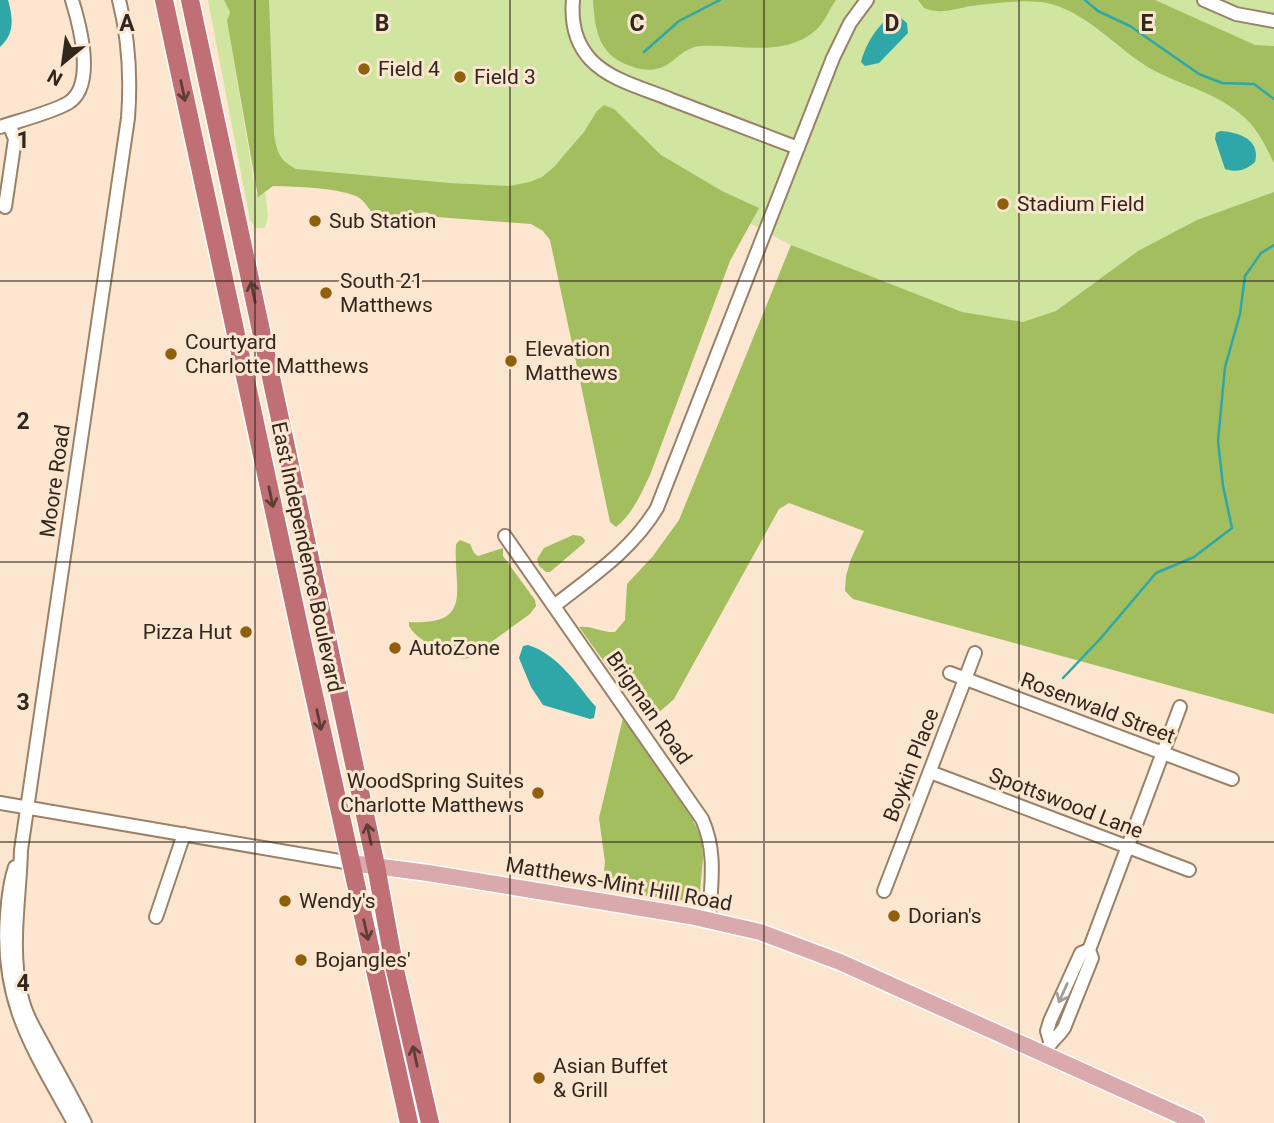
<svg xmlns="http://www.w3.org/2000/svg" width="1274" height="1123" viewBox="0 0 1274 1123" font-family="Roboto,sans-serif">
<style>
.green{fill:#cfe5a0}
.forest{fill:#a3be5e}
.water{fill:#2fa7a8}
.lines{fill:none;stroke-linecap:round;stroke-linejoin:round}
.stream{stroke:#2fa7a8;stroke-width:2.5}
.minor-casing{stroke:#9a8168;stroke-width:16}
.major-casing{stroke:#fff;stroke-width:19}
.highway-casing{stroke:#fff;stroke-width:21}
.minor{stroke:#fff;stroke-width:12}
.major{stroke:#d9a9ac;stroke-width:16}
.highway{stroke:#c06f74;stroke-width:18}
.oneway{stroke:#5c3d37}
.oneway2{stroke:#a29e99}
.grid{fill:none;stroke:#31271d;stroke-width:2;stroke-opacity:0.55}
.poi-dot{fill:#8f5f0a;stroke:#fce6d0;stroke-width:2.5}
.labels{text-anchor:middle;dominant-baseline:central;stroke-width:6;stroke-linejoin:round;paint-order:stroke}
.poi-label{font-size:21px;fill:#31271d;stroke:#fce6d0;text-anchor:start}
.street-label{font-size:21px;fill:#31271d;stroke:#fce6d0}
.grid-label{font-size:23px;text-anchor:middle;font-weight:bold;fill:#31271d;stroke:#fce6d0;stroke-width:6;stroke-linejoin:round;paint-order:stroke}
</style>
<rect width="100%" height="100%" fill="#fce6d0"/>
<path class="green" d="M208,0H224L230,12L227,21L256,194L260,195L265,190L268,217L265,228H255L250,220Z
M236,0H1274V203L1010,361L598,143L545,219L263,178Z"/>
<path class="forest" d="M224,0H269L274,134C277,152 279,160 296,169L449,183L509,186L530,182L542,177L554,167L584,132L597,111L604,105L614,109L661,155L722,191L759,208L730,261L650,475C641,493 633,514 616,527L610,522L550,240L543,231L531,224L437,217L426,212L380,219C369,213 367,201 356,196C332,187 299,187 273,186L258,197L227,21L230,12Z
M593,0H836C830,8 826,19 819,27C788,59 740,44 701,46C683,47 675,63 660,68C650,71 642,70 633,67C599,56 595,32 593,0Z
M918,0H1155L1255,45L1274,46V163C1265,146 1260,132 1245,118C1216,92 1188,88 1155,71C1117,51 1086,8 1041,2C1017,0 995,3 971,6C954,9 941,15 924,8Z
M1274,192V714L853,599L845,591L846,576L851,559L864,531L789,503L779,509L674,699L655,716L647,717L639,710L579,627C591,625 603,633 615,632L625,620L627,584L653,556L679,520L791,245L962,312L1023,322L1056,311L1138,251L1197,220Z
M573,535L581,536L585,540L584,543L550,572H546L539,566L537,559L544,548Z
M460,540L470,544L474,553L478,556L503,548V556L535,600L536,606L530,614L469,658C454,662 415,639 409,626V622C475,626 453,589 456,544Z
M623,718L692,818L702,839L703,858L700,892L695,902L602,890L605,862L599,818Z"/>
<path class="water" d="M0,0H8C13,18 15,34 0,47Z
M896,14L907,23L908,33L879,63L865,66L861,62C866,44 878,22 896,14Z
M1220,131C1238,132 1261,139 1255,162C1246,170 1237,173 1225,169L1215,139L1216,133Z
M528,645C558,654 577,685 596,707L594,718L590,719L543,705L531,687L519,658L523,646Z"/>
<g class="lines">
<path class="stream" d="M1085,0L1098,11L1130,26L1199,74L1222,83L1254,84L1274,99
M644,52L679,21L720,0
M1063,678L1100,639L1156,573L1194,557L1232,528L1223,486L1218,441L1225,367L1240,314L1245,276L1261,253L1274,245"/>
<defs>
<path id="minor" d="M573,0C571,22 575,43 591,60C611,81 646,89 672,100C714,116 756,132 798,148
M1204,0L1236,14L1274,21
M0,127C18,121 53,112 68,103C96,86 80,26 72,0
M5,207L15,139L9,124
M505,536L702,819C717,852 711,884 709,920
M554,606C592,576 632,550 657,508L833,58L850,23L867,0
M950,673L1232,779
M930,772L1189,870
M0,803L351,863
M15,867C10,882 8,899 7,915C0,1003 34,1050 74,1123
M884,891L975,653
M156,917L184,834
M1050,1041L1047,1031L1050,1021L1081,953L1089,950
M1045,1053C1051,1039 1057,1039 1064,1028L1092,958L1089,950L1180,707
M85,1123C73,1099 60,1076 47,1052C37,1033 25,1015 21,994C10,947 20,897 21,850L128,118C131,78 129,39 119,0"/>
<path id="major" d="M351,863L428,873L690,916L760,932L840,962L1197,1123"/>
<path id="highway" d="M164,0L302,641L409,1123
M190,0L376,866L395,970L430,1123"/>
</defs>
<use href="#minor" class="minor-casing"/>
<use href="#major" class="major-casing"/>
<use href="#highway" class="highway-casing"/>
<use href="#minor" class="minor"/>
<use href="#major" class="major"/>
<use href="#highway" class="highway"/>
</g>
<defs><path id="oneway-shaft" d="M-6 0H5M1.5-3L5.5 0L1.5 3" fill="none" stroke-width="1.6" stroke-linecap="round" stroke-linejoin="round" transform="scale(1.75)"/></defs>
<g class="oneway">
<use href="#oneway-shaft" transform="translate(183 91) rotate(78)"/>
<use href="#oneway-shaft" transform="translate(253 292) rotate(-102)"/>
<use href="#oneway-shaft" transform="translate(271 497) rotate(78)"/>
<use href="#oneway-shaft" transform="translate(319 720) rotate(78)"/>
<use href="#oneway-shaft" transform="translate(369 834) rotate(-102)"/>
<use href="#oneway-shaft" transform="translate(366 930) rotate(77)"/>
<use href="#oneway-shaft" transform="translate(415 1056) rotate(-102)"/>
</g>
<use class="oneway2" href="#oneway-shaft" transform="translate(1063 993) rotate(114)"/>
<path class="grid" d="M255,0V1123M510,0V1123M764,0V1123M1019,0V1123M0,281H1274M0,562H1274M0,842H1274"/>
<g class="poi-dot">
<circle cx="364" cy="69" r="7"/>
<circle cx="460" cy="77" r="7"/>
<circle cx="1003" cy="204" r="7"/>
<circle cx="315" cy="221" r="7"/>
<circle cx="326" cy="293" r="7"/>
<circle cx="171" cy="354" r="7"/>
<circle cx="511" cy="361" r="7"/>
<circle cx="246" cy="632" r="7"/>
<circle cx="395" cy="648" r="7"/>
<circle cx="538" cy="793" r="7"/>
<circle cx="285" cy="901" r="7"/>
<circle cx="894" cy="916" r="7"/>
<circle cx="301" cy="960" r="7"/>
<circle cx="539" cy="1078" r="7"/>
</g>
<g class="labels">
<g class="poi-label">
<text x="378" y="69">Field 4</text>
<text x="474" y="77">Field 3</text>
<text x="1017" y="204">Stadium Field</text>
<text x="329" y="221">Sub Station</text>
<text x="340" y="281">South 21<tspan x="340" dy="24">Matthews</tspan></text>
<text x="185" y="342">Courtyard<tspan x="185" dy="24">Charlotte Matthews</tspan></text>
<text x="525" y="349">Elevation<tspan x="525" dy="24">Matthews</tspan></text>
<text x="232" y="632" text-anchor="end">Pizza Hut</text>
<text x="409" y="648">AutoZone</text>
<text x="524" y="781" text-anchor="end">WoodSpring Suites<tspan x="524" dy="24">Charlotte Matthews</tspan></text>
<text x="299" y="901">Wendy's</text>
<text x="908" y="916">Dorian's</text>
<text x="315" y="960">Bojangles'</text>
<text x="553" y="1066">Asian Buffet<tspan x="553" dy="24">&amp; Grill</tspan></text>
</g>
<g class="street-label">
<text transform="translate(55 481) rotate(-82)">Moore Road</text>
<text transform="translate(307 557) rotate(78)">East Independence Boulevard</text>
<text transform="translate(649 708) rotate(55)">Brigman Road</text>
<text transform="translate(1098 708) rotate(21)">Rosenwald Street</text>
<text transform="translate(911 765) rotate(-69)">Boykin Place</text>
<text transform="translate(1066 803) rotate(21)">Spottswood Lane</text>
<text transform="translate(619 884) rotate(10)">Matthews-Mint Hill Road</text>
</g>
</g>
<g class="grid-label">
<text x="127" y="31">A</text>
<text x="382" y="31">B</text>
<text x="637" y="31">C</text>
<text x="892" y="31">D</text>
<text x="1147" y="31">E</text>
<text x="23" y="148">1</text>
<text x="23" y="429">2</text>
<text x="23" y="710">3</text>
<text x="23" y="991">4</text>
</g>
<g transform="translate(63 63) rotate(209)" stroke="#fce6d0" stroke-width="5" paint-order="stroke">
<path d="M0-5L12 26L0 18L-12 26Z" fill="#31271d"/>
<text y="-10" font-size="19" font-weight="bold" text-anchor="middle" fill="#31271d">N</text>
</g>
</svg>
